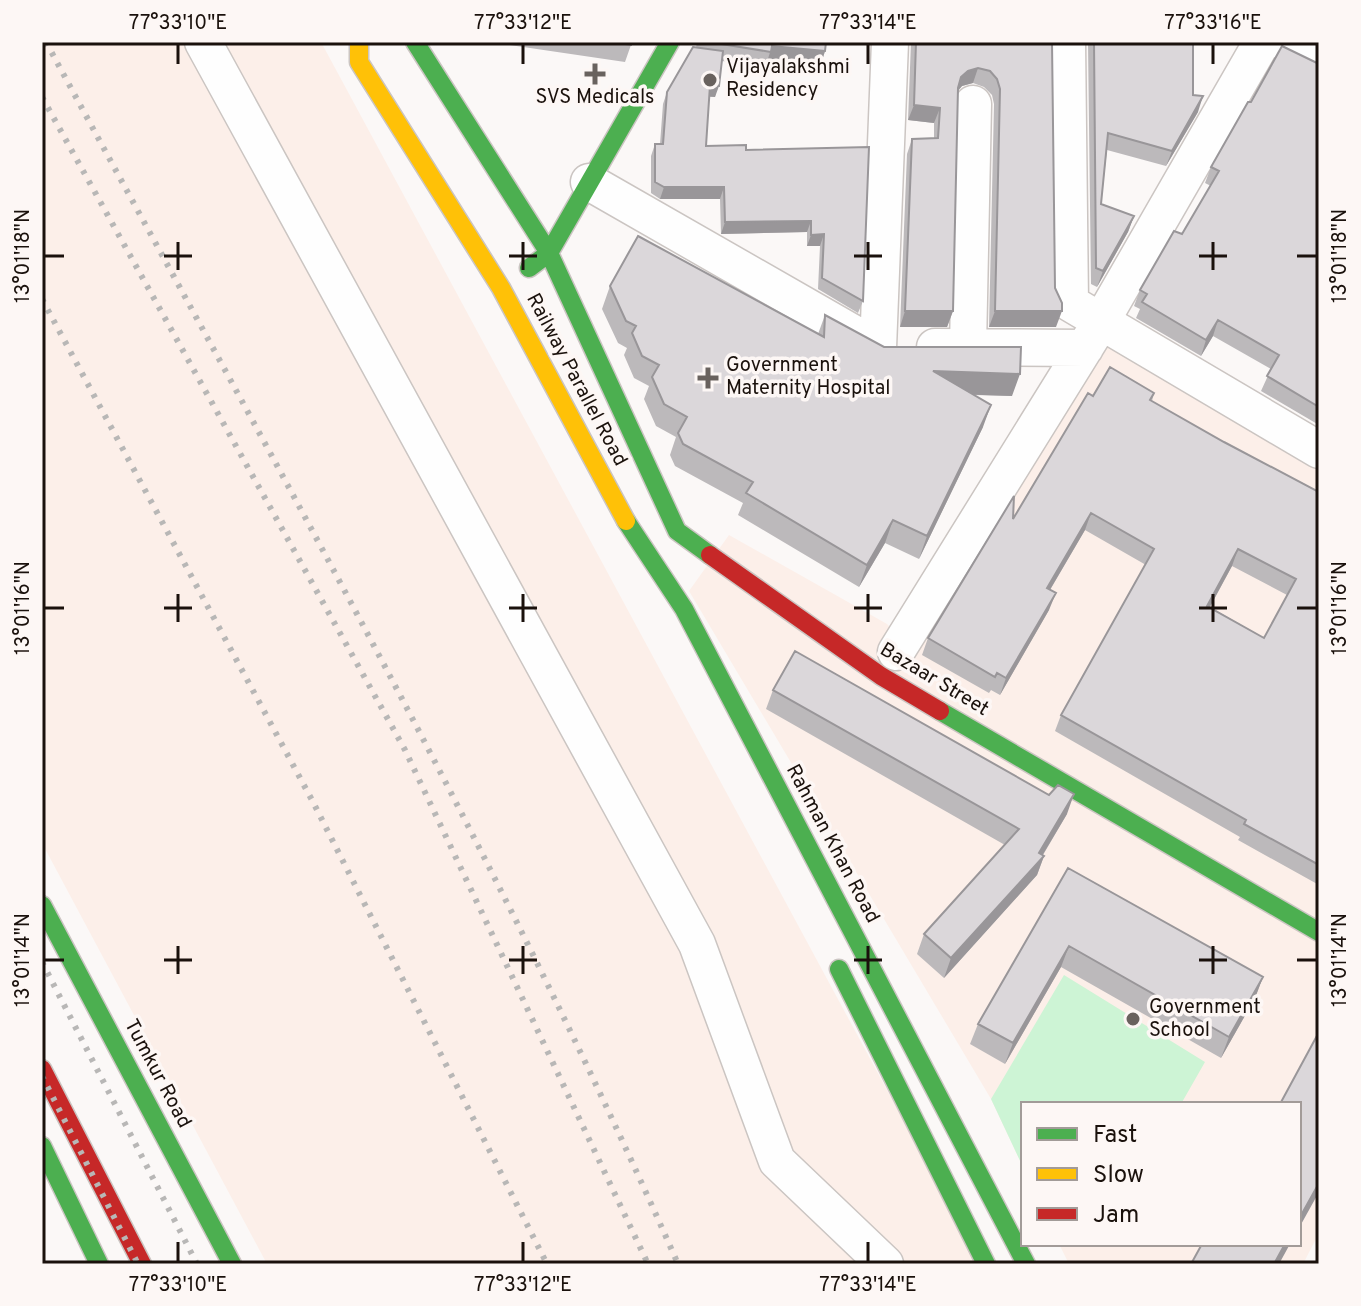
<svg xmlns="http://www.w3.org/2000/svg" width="1361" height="1306" viewBox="0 0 1361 1306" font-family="Overpass,sans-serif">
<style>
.built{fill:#fcefe9}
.green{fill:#cdf4d5}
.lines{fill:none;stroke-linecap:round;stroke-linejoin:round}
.street-casing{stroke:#cbc5c2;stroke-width:39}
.fast-casing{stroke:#cbc5c2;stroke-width:21}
.slow-casing{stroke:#cbc5c2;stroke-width:21}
.jam-casing{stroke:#cbc5c2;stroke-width:21}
.street{stroke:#fefefe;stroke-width:36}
.fast{stroke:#4caf50;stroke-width:18}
.slow{stroke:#ffc107;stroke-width:18}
.jam{stroke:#c62828;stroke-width:18}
.rail{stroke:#b8b7b6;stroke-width:6;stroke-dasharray:4 8;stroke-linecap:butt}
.wall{fill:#bcb9bb;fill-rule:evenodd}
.shaded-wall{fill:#999699}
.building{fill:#dbd7da;stroke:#999699;stroke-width:2;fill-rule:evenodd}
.ticks{fill:none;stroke:#1a110c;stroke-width:3}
.poi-dot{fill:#69625e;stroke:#fdf7f5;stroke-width:3}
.labels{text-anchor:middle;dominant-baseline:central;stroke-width:7;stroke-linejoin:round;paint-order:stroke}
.poi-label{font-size:20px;fill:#1a110c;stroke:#fdf7f5;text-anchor:start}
.street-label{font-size:20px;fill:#1a110c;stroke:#fdf7f5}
.neatline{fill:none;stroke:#1a110c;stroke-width:3}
.ticks-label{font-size:20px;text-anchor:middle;fill:#1a110c}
</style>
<rect width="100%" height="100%" fill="#fbf8f7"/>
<path class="built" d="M42,42H321L981,1264H267L42,843Z
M1099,339L1319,467V1233L1303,1264H1069L1059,1244H1299V1104H1023V1167L991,1099L689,591L729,535L887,624L911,651Z"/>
<path class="green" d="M1064,975L1205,1062L1181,1104H1023V1167L991,1099Z"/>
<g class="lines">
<defs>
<path id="street" d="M203,42L697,944L777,1161L885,1264
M1067,42L1070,303L1319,450
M1284,42L1319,61
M589,182L865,340
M935,347L1085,348
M968,347L973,104
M878,348L890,42
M896,652L1102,320L1262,42"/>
<path id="fast" d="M415,42L549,253L677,531L710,555
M529,268L549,253L670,42
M626,521L684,609L1026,1264
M940,711L1319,932
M42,905L232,1264
M839,969L986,1264
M42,1146L99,1264"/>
<path id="slow" d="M359,42V62L501,288L626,521"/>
<path id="jam" d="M710,555L881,676L940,711
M42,1069L142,1264"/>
</defs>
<use href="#street" class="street-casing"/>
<use href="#fast" class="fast-casing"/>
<use href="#slow" class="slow-casing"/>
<use href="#jam" class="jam-casing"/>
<use href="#street" class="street"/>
<use href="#fast" class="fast"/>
<use href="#slow" class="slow"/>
<use href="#jam" class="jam"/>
<path class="rail" d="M46,42C264,445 493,844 678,1264
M42,97L405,750L648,1264
M42,299L313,802L547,1264
M42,962L197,1264
M42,1076L138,1264"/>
</g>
<path class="wall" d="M490,42H632L625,62Z
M697,42H869H826L825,51L820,67L767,62L765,68L722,61L715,97H709L706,146L746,150L869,147L863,301L858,313L818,289L820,246H807V232L721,234L720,199H660L651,193V156L655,144H660L663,104L667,92L696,48Z
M911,42H1052L1055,288L1056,327H989L994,104L992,95L984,87L973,83L962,86L958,91L953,311L947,327H900L907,154L912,139L934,138V123L908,120Z
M1088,42H1193V95L1198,112L1166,166L1107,150L1101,204L1134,216L1128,232L1097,287L1091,284Z
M1319,64V425L1261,391L1271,369L1213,336L1201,356L1136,318L1140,309L1134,306L1140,290L1182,234L1211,186L1205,183L1211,167L1251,102Z
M610,286L818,334L825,315L884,347L1012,396L974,395L983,427L919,559L885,543L859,587L738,515L743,503L675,466L670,455L676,437L656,426L644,399L649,386L634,378L624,355L627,348L618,343L602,309Z
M1154,393L1152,401L1224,442L1319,492V885L1238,840L1240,837L1055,731L1061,715L1146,565L1085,530L1050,590L1049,610L1000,695L991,690L989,693L922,655L928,638L1013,519L1093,396ZM1232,566L1287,595L1264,638L1210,607Z
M773,690L1067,814L1043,855L1044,856L1037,875L944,978L917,954L924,934L1005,845L766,709Z
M1068,868L1263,977L1255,998L1221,1058L1061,967L1005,1064L970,1044L978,1024Z"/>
<path class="shaded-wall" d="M772,46L825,51L820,67L767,62Z
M978,68L973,83L962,86L956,93L961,77L968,71Z
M710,85L719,86L715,97L706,96Z
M1203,96L1198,112L1166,166L1172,151Z
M914,105L940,108L934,123L908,120Z
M664,187H724L720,199H660Z
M1134,216L1128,232L1097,287L1103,271Z
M811,221L807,232L721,234L725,222Z
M824,234L820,246H807L811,235Z
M905,311H953L947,327H900Z
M995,311H1062L1056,327H989Z
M1218,320L1213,336L1201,356L1206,340Z
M933,371L1020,374L1012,396L924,393Z
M991,405L983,427L919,559L927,536Z
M1091,513L1085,530L1041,605L1047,588Z
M893,520L885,543L859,587L867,565Z
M1238,549L1232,566L1201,623L1207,606Z
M1056,593L1049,610L1000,695L1006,678Z
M1074,794L1067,814L1039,861L1044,856L1037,875L944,978L951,958L1039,853Z
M1069,946L1061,967L1005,1064L1013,1043Z
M1263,977L1255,998L1221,1058L1229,1037Z
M1319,1183V1192L1299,1228V1219Z
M1285,1244H1290L1279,1264H1274Z"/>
<path class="building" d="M612,42H632L631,45Z
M709,42H826L825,51L772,46L771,52Z
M916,42H1052L1055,288L1062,303V311H995L1000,89L997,79L990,71L978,68L968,71L961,77L958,88L953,311H905L912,139L938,138L940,108L914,105Z
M1094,42H1193V95L1203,96L1172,151L1108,133L1101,204L1134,216L1103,271L1096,268Z
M1282,46L1319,64V262L1317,266L1319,268V407L1267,376L1279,355L1218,320L1206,340L1142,302L1147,294L1140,290L1174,231L1182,234L1219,171L1211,167L1248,102H1251Z
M693,47L723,51L719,86L710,85L706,146L746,145V150L869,147L863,301L822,278L824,234L811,235V221L725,222L724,187H664L655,182V144H663L667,92Z
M638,236L824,337L825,315L884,347H1021L1020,374L933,371L991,405L927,536L893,520L867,565L746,493L753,482L683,444L678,433L687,417L664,404L652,377L659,365L642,356L632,333L636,326L626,321L610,286Z
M1110,367L1154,393L1150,400L1224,442L1319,492V865L1244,824L1246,820L1061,715L1154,549L1091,513L1047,588L1056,593L1006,678L997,673L995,677L928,638L1014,496L1013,519L1088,393L1093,396ZM1238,549L1296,579L1264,638L1207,606Z
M795,651L1049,795L1058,785L1074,794L1039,853L1044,856L951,958L924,934L1019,829L773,690Z
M1068,868L1263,977L1229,1037L1069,946L1013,1043L978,1024Z
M1319,1032V1183L1299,1219V1104H1280Z
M1202,1244H1285L1274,1264H1191Z"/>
<path class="ticks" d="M178,44V64M523,44V64M868,44V64M1213,44V64M178,242V270M523,242V270M868,242V270M1213,242V270M44,256H64M164,256H192M509,256H537M854,256H882M1199,256H1227M1297,256H1317M178,594V622M523,594V622M868,594V622M1213,594V622M44,608H64M164,608H192M509,608H537M854,608H882M1199,608H1227M1297,608H1317M178,946V974M523,946V974M868,946V974M1213,946V974M44,960H64M164,960H192M509,960H537M854,960H882M1199,960H1227M1297,960H1317M178,1242V1262M523,1242V1262M868,1242V1262"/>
<g class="poi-dot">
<path d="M591 62h8v8h8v8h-8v8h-8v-8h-8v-8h8z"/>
<circle cx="710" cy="80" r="8"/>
<path d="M704 366h8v8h8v8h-8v8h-8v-8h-8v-8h8z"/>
<circle cx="1133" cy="1019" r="8"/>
</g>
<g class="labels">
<g class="poi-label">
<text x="726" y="68">Vijayalakshmi<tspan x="726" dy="23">Residency</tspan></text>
<text x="595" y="98" text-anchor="middle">SVS Medicals</text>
<text x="726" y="366">Government<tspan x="726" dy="23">Maternity Hospital</tspan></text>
<text x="1149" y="1008">Government<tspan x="1149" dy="23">School</tspan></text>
</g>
<g class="street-label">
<text transform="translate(576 380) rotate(62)">Railway Parallel Road</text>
<text transform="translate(934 680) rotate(31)">Bazaar Street</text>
<text transform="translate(832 844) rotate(62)">Rahman Khan Road</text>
<text transform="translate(157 1074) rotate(62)">Tumkur Road</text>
</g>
</g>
<rect width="1361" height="1306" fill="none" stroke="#fdf7f5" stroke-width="88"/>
<rect x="1021" y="1102" width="280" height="144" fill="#fdf7f5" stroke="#a29b98" stroke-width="2"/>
<rect x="1037" y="1128" width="40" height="12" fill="#4caf50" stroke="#a29b98" stroke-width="2"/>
<text x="1093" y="1142" font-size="24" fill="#1a110c">Fast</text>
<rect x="1037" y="1168" width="40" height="12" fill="#ffc107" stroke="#a29b98" stroke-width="2"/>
<text x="1093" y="1182" font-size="24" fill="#1a110c">Slow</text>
<rect x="1037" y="1208" width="40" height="12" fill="#c62828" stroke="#a29b98" stroke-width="2"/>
<text x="1093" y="1222" font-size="24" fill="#1a110c">Jam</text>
<rect x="44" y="44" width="1273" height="1218" class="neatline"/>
<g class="ticks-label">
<text x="178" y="29">77°33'10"E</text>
<text x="523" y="29">77°33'12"E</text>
<text x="868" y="29">77°33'14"E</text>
<text x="1213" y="29">77°33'16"E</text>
<text transform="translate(22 256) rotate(-90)" y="7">13°01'18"N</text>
<text transform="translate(1339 256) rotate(-90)" y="7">13°01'18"N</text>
<text transform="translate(22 608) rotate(-90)" y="7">13°01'16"N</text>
<text transform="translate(1339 608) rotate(-90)" y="7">13°01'16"N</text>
<text transform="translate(22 960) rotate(-90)" y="7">13°01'14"N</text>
<text transform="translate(1339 960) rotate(-90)" y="7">13°01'14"N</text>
<text x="178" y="1291">77°33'10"E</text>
<text x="523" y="1291">77°33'12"E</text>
<text x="868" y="1291">77°33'14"E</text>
</g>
</svg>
